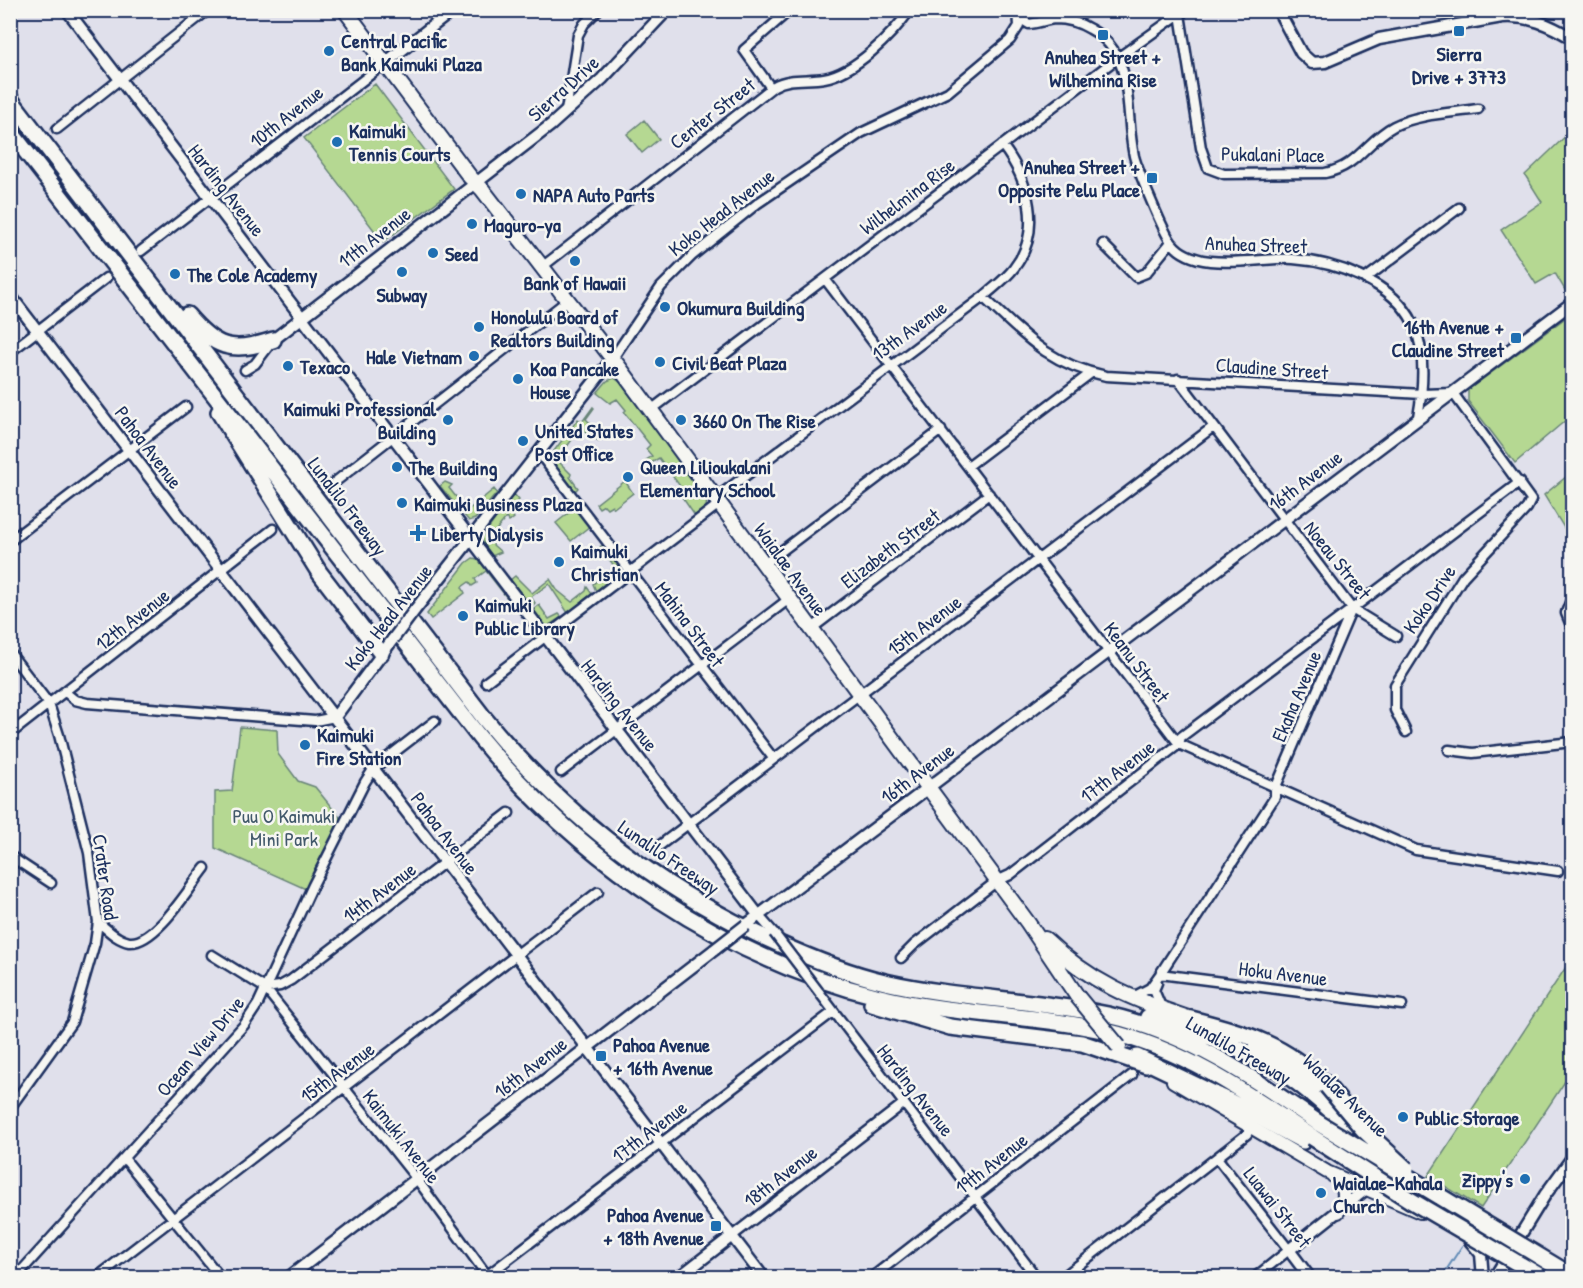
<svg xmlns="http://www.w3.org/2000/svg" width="1583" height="1288" viewBox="0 0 1583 1288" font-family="'Patrick Hand',sans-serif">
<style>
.green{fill:#b5d892;stroke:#688478;stroke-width:1.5}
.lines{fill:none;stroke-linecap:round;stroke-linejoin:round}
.stream{stroke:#648cb7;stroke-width:2}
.minor-casing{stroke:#1b2f5e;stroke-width:13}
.tertiary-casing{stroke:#1b2f5e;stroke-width:15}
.secondary-casing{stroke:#1b2f5e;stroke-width:16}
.primary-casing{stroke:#1b2f5e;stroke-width:18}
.motorway-casing{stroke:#1b2f5e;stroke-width:20}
.minor{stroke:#f6f6f2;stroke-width:8}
.tertiary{stroke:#f6f6f2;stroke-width:10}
.secondary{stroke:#f6f6f2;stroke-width:12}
.primary{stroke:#f6f6f2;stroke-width:14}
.motorway{stroke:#f6f6f2;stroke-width:15}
.minor-bridge-casing{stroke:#1b2f5e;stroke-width:13;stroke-linecap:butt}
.tertiary-bridge-casing{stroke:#1b2f5e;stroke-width:15;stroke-linecap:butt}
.primary-bridge-casing{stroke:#1b2f5e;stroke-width:18;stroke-linecap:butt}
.motorway-bridge-casing{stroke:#1b2f5e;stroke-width:20;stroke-linecap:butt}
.minor-bridge{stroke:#f6f6f2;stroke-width:8}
.tertiary-bridge{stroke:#f6f6f2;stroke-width:10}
.primary-bridge{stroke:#f6f6f2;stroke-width:14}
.motorway-bridge{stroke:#f6f6f2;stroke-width:15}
.poi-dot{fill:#1f6fb2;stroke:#f6f6f2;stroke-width:2}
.labels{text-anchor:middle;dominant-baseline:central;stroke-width:5;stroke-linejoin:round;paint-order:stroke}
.poi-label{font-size:20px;font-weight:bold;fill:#1b2f5e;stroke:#f6f6f2;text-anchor:start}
.street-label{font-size:20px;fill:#1b2f5e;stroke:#f6f6f2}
.park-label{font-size:20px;fill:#42596b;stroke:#f6f6f2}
</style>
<rect width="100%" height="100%" fill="#e0e0eb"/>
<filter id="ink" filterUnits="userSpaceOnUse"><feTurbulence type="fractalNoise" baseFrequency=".0167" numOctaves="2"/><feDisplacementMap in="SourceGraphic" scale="12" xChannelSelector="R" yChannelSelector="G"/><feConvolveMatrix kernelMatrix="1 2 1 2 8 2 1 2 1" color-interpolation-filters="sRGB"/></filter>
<g filter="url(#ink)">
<path class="green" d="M375,84L454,189L383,242L304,138Z
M644,120L659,139L642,153L627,134Z
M1572,130V302L1555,273L1536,284L1501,230L1542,202L1525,175Z
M1572,313V415L1515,463L1468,401V390Z
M614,378L620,382L707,499L706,507L695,516L682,497L686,494L659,458L648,465L645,461L652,456L646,449L650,445L624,412L626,410L617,399L610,403L597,393L607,381Z
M593,407L594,408L586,419L591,424L587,427L599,441L580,429L557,460L571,474L570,477L578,488L575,491L553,462L551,455L578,419L582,422Z
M1572,472V532L1569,536L1544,495Z
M625,481L633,493L614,508L612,505L607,508L604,505L599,508L596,504Z
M445,482L452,485L449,488L467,511L494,489L497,493L475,519L469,521L440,486Z
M514,494L519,500L510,512L514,518L509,522L506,518L493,534V545L501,552L492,556L483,543L482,537Z
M575,508L590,526L571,541L556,523Z
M605,543L622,569L596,591L593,584L615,567L600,547Z
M473,558L481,560L514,601L511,603L486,571L475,579L477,583L472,586L469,582L462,587L465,593L431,619L427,614L466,563Z
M515,576L532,593L550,579L557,590L572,602L586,591L587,587L592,594L568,613L549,584L531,597L535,603L531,607L510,580Z
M539,605L549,619L559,614L562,617L546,627L533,610Z
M240,727L277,730L278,754L298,781L315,787L342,820L308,890L215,848V792L232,791Z
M1572,958V1071L1481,1208L1428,1176Z"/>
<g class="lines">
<path class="stream" d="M1441,1278L1462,1246"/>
<defs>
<path id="minor" d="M1180,14L1201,148L1208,168L1224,174L1325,173C1359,166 1366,141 1394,126C1418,114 1452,113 1478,109
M1019,18L1029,24C1038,23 1046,20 1055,19C1067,19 1080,23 1090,29C1137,54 1124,111 1134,156C1137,168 1164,234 1172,243C1196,274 1258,257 1293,259C1335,262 1393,282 1413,323C1426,350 1423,389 1418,417
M771,88L744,50L790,10
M566,111L578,35L584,24L598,10
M57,129L208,10
M1103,244L1136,277L1146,273L1171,242
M141,251L384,64
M542,267L774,86C790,77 807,81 824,78C855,73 892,35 910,10
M825,279L1179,744L1416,850L1558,871
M1365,279L1459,208
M983,297C1025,336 1047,363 1106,376L1422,394L1453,393L1531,500L1527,508L1463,577L1395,685V710L1406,732
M10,352L106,278
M613,358L661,287L692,256L758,203L861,133L948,92L1010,40L1019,26L1018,10
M245,370L255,364L271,343
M1178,379L1352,609L1396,636
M651,410L1119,57L1185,10
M539,453L773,758
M968,466L1091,373
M335,482L568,300
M716,498L983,297C993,288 1006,279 1014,268C1043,231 1029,180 1002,145
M10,541L186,407
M763,565L941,430
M811,629L989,494
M10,653L49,704L59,735L89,853L98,922L95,943L72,1022L10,1108
M486,682L719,504
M65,692L75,700L87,703L315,721L335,717
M10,734L273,529
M1449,750L1473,753L1572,742
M561,772L789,599
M655,849L1213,427
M10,856L51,883
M759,916L774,933
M98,922C107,929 117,940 129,942C155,945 190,887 205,868
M212,955L265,988L416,1178L489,1278
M901,958L914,945L997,881L1010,875L1179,744L1181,737L1352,609
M1160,974L1402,1005
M1157,983L1154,990L1162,1009
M265,988L280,986L291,980L509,813
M819,992L1037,1278
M1133,997L1150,988L1160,974L1275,797V789L1352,609L1520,482
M124,1158L221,1278
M1218,1159L1289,1250L1254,1278
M732,1236L903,1104
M15,1278L244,1025L258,1004L313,885L365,782L374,768L435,721
M96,1278L598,892
M484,1278L833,1012
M871,1278L1132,1075
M1062,1278L1247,1134"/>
<path id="tertiary" d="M67,10L759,916
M1278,10L1301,53L1312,63L1325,62L1379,39L1502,17C1529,15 1550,25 1572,38
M384,64L453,10
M10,295L764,1278
M273,340L551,125L602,79L667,10
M1572,600L1567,613L1572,625
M414,611L613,358
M335,717L393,639
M746,925L1572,303
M1470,1241L1481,1254L1483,1278
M288,1278L714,950
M678,1278L732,1236
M1310,1278L1289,1250L1366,1189L1385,1160
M1494,1278L1545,1195L1572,1158"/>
<path id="secondary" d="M1255,1045L1293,1069L1327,1100
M1173,1081L1327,1172L1420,1212
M1352,1128L1381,1156
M1333,1176C1346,1186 1347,1198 1338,1212"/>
<path id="primary" d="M345,10L470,177L482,189L619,367L1028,923L1077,996
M1045,939C1091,983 1131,999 1191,1019"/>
<path id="motorway" d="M10,99L484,718C564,816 661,891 777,943C812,959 847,973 885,982C959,999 1035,999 1108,1015C1188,1033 1254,1078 1320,1124
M10,131L480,738C581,861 724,959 880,997C954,1015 1032,1014 1106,1031C1184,1049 1247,1093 1312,1137
M187,315C215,348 231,354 273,340
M219,412L319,572L381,653
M872,1004L950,1027L1082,1043L1146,1065
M1148,1017C1197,1031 1245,1047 1288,1076C1312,1092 1333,1113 1355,1132
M1191,1019C1248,1034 1284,1044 1327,1086
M1137,1057L1229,1101L1303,1141"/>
</defs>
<use href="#minor" class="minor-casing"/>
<use href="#tertiary" class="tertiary-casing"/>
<use href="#secondary" class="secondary-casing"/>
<use href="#primary" class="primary-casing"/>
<use href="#motorway" class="motorway-casing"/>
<use href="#minor" class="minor"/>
<use href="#tertiary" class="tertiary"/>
<use href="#secondary" class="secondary"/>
<use href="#primary" class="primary"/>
<use href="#motorway" class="motorway"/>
<defs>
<path id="minor-bridge" d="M774,933L819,992"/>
<path id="tertiary-bridge" d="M393,639L414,611
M714,950L746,925"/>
<path id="primary-bridge" d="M1077,996L1119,1047"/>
<path id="motorway-bridge" d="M1327,1086L1363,1129L1406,1169
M1320,1124L1572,1276
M1312,1137L1410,1200L1543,1278"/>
</defs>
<use href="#minor-bridge" class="minor-bridge-casing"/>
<use href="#tertiary-bridge" class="tertiary-bridge-casing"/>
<use href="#primary-bridge" class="primary-bridge-casing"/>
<use href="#motorway-bridge" class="motorway-bridge-casing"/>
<use href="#minor-bridge" class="minor-bridge"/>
<use href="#tertiary-bridge" class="tertiary-bridge"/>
<use href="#primary-bridge" class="primary-bridge"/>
<use href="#motorway-bridge" class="motorway-bridge"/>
</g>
</g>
<g class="poi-dot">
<rect x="1453" y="25" width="12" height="12" rx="3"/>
<rect x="1097" y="29" width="12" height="12" rx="3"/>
<circle cx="329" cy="51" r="6"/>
<circle cx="337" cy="142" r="6"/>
<rect x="1146" y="172" width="12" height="12" rx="3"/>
<circle cx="521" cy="194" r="6"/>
<circle cx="472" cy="224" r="6"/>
<circle cx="433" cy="253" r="6"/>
<circle cx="575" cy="261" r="6"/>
<circle cx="402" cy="272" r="6"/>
<circle cx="175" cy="274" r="6"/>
<circle cx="665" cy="307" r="6"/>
<circle cx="479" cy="327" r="6"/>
<rect x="1510" y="332" width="12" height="12" rx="3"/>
<circle cx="474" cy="356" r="6"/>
<circle cx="660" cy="362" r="6"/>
<circle cx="288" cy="366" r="6"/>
<circle cx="518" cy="379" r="6"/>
<circle cx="448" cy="420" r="6"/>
<circle cx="681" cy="420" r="6"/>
<circle cx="523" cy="441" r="6"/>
<circle cx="397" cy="467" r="6"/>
<circle cx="628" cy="477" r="6"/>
<circle cx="402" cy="503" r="6"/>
<path d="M415 524h6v6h6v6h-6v6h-6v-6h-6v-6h6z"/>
<circle cx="559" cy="562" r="6"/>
<circle cx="463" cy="616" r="6"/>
<circle cx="305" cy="745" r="6"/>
<rect x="595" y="1050" width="12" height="12" rx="3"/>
<circle cx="1403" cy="1117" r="6"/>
<circle cx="1525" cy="1179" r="6"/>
<circle cx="1321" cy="1193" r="6"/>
<rect x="710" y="1220" width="12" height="12" rx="3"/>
</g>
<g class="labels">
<g class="poi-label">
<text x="341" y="40">Central Pacific<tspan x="341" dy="23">Bank Kaimuki Plaza</tspan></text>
<text x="1459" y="53" text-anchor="middle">Sierra<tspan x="1459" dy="23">Drive + 3773</tspan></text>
<text x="1103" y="56" text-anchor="middle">Anuhea Street +<tspan x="1103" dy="23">Wilhemina Rise</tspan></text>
<text x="349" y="130">Kaimuki<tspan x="349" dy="23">Tennis Courts</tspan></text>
<text x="1140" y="166" text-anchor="end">Anuhea Street +<tspan x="1140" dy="23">Opposite Pelu Place</tspan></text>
<text x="533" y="194">NAPA Auto Parts</text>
<text x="484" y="224">Maguro-ya</text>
<text x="445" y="253">Seed</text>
<text x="187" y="274">The Cole Academy</text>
<text x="575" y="282" text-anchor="middle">Bank of Hawaii</text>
<text x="402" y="294" text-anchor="middle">Subway</text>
<text x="677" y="307">Okumura Building</text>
<text x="491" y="316">Honolulu Board of<tspan x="491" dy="23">Realtors Building</tspan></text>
<text x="1504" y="326" text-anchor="end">16th Avenue +<tspan x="1504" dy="23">Claudine Street</tspan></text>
<text x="462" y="356" text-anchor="end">Hale Vietnam</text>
<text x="672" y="362">Civil Beat Plaza</text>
<text x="300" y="366">Texaco</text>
<text x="530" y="368">Koa Pancake<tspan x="530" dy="23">House</tspan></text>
<text x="436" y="408" text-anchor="end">Kaimuki Professional<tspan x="436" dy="23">Building</tspan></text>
<text x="693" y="420">3660 On The Rise</text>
<text x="535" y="430">United States<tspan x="535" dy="23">Post Office</tspan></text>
<text x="640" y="466">Queen Lilioukalani<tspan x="640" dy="23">Elementary School</tspan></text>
<text x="409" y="467">The Building</text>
<text x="414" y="503">Kaimuki Business Plaza</text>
<text x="432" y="533">Liberty Dialysis</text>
<text x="571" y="550">Kaimuki<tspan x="571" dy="23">Christian</tspan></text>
<text x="475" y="604">Kaimuki<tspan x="475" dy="23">Public Library</tspan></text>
<text x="317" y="734">Kaimuki<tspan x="317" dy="23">Fire Station</tspan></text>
<text x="613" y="1044">Pahoa Avenue<tspan x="613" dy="23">+ 16th Avenue</tspan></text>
<text x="1415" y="1117">Public Storage</text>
<text x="1513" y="1179" text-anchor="end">Zippy's</text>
<text x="1333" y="1182">Waialae-Kahala<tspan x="1333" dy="23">Church</tspan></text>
<text x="704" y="1214" text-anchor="end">Pahoa Avenue<tspan x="704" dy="23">+ 18th Avenue</tspan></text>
</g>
<g class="street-label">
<text transform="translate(563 88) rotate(-42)">Sierra Drive</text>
<text transform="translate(712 113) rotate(-38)">Center Street</text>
<text transform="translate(286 116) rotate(-38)">10th Avenue</text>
<text transform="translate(1273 154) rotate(1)">Pukalani Place</text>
<text transform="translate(227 190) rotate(52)">Harding Avenue</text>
<text transform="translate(907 196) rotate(-37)">Wilhelmina Rise</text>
<text transform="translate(721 212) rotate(-38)">Koko Head Avenue</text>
<text transform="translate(374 237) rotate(-38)">11th Avenue</text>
<text transform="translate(1256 244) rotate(2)">Anuhea Street</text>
<text transform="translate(909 330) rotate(-36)">13th Avenue</text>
<text transform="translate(1272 368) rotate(4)">Claudine Street</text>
<text transform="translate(149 447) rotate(53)">Pahoa Avenue</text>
<text transform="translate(1305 480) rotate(-37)">16th Avenue</text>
<text transform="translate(348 506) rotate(53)">Lunalilo Freeway</text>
<text transform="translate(890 548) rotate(-37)">Elizabeth Street</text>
<text transform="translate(1338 560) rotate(51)">Noeau Street</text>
<text transform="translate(791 569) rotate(54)">Waialae Avenue</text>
<text transform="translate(1429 599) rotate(-56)">Koko Drive</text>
<text transform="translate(388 617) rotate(-52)">Koko Head Avenue</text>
<text transform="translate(132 619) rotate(-38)">12th Avenue</text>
<text transform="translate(690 624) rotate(53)">Mahina Street</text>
<text transform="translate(924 625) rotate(-37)">15th Avenue</text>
<text transform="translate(1137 662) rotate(53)">Keanu Street</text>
<text transform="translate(1296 696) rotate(-67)">Ekaha Avenue</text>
<text transform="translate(620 705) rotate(52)">Harding Avenue</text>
<text transform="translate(1117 771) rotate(-38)">17th Avenue</text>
<text transform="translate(917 773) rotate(-37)">16th Avenue</text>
<text transform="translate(445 833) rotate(53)">Pahoa Avenue</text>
<text transform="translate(669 857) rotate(34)">Lunalilo Freeway</text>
<text transform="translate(106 877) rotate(82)">Crater Road</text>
<text transform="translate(379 892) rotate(-37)">14th Avenue</text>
<text transform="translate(1283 973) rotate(7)">Hoku Avenue</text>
<text transform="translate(200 1046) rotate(-50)">Ocean View Drive</text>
<text transform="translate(1239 1050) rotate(30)">Lunalilo Freeway</text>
<text transform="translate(530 1067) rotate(-38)">16th Avenue</text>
<text transform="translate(337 1072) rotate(-37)">15th Avenue</text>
<text transform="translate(916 1090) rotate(52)">Harding Avenue</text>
<text transform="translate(1346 1095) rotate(44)">Waialae Avenue</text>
<text transform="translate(649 1131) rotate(-37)">17th Avenue</text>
<text transform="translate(402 1136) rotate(52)">Kaimuki Avenue</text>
<text transform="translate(991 1163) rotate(-38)">19th Avenue</text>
<text transform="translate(780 1176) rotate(-38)">18th Avenue</text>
<text transform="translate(1278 1207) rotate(52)">Luawai Street</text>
</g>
<g class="park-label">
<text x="284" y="815">Puu O Kaimuki<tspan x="284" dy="23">Mini Park</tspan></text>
</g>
</g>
<rect width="1583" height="1288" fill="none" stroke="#f6f6f2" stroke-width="36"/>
<rect x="18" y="18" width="1547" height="1252" fill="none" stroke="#1b2f5e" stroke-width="2" filter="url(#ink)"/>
</svg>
